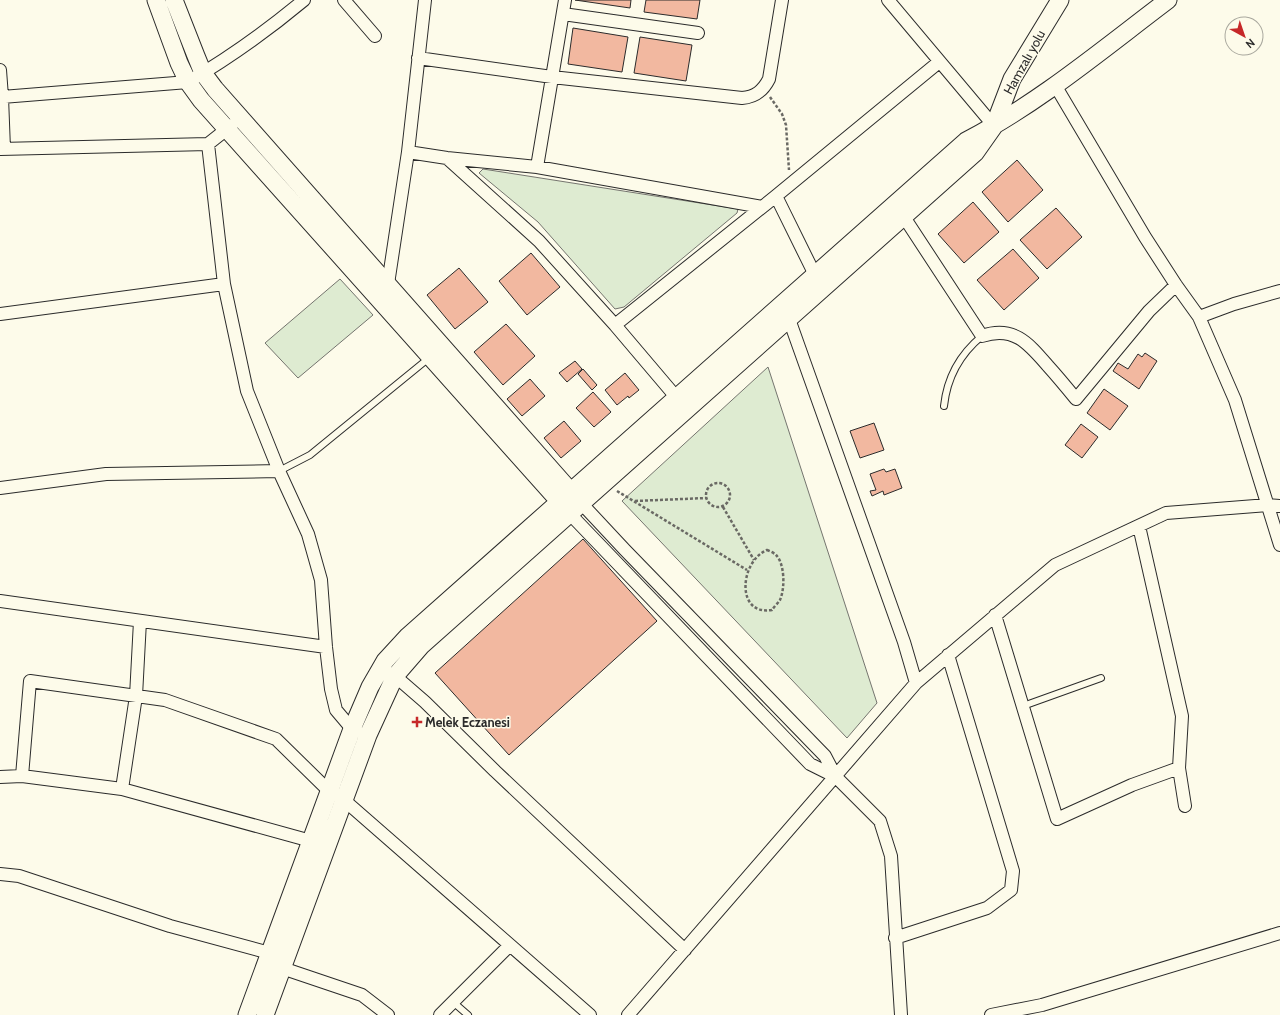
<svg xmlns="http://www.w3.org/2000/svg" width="1280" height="1015" viewBox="0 0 1280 1015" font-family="Cabin,sans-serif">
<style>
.green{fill:#deebd1;stroke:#74746e}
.building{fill:#f2b8a0;stroke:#2b2b2b}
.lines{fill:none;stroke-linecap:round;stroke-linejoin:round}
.lane-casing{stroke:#2b2b2b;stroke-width:8}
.street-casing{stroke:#2b2b2b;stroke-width:14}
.secondary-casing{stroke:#2b2b2b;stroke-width:19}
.path{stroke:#6a6964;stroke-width:2.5;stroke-dasharray:3 2;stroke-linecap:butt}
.lane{stroke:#fdfbea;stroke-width:6}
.street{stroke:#fdfbea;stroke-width:12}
.secondary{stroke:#fdfbea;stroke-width:17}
.poi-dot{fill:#c62828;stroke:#fdfbea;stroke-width:1.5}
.labels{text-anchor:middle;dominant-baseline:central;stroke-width:3;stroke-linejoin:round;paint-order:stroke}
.street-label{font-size:13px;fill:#2b2b2b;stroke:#fdfbea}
.poi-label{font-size:13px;font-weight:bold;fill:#2b2b2b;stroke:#fdfbea;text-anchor:start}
</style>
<rect width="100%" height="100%" fill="#fdfbea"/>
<path class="green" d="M483,169L738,209L737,213L624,307L615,309L538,222L479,173Z
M340,279L373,315L298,378L265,343Z
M768,367L877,703L847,738L622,501Z"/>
<path class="building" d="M575,0H631L630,8Z
M646,0H700L697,19L644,12Z
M573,28L628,37L622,72L568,64Z
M640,37L692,45L686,81L634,73Z
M1017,160L1043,190L1008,222L982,192Z
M973,202L999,232L964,263L938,234Z
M1056,208L1082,237L1047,269L1020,240Z
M1013,249L1039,278L1004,310L977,280Z
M531,253L560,287L527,315L499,281Z
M459,268L488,302L455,329L427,295Z
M506,324L535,356L503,385L474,352Z
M1145,353L1157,361L1139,389L1113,371L1118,363L1128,369L1138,354L1142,357Z
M575,361L582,369L567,382L559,373Z
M583,369L597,385L592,390L578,374Z
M625,373L639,390L629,398L628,396L617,405L605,390Z
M530,379L545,396L522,416L507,399Z
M1104,389L1128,406L1110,430L1087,413Z
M593,392L611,412L594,427L576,408Z
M564,421L581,441L561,458L544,438Z
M874,423L884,450L860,458L850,431Z
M1081,424L1098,437L1082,458L1065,445Z
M884,469L886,472L895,469L902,488L884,495L883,491L872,496L870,491L876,490L870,474Z
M583,539L657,621L509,755L435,673Z"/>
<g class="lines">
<defs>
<path id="lane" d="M944,406C947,378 959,355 982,336
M279,471L310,455L429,358
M1023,706L1101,678
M453,1002L468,1015"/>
<path id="street" d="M344,0L375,36
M888,0L994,126
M563,14L698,33
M418,58L552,77L742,98C755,97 763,91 769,79L782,0
M0,70L2,97
M1055,85L1145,237L1176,285L1199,317L1235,400L1280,545
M208,144L224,284L247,391L279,471L308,534L321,580L326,647L331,689L336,710L352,729L357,731
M0,149L208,144L232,125
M4,149L2,97L188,82C229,58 268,30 304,0
M408,152L447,158L537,167L762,207
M447,158L539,241L615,325L682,404
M537,167L565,0
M776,196L815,275
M904,217L982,336C1014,325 1029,344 1048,366C1058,377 1067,388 1076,399L1149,311L1176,285
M386,289L388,284L408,152L425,0
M0,314L224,284
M785,315L789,319L904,642L916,683
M1199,317L1234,304L1280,291
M615,325L776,196L939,62
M0,488L106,474L279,471
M582,504L625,550L825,756L836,777L880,821L891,856L901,1015
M570,514L810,764L836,777
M1139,526L1182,716L1179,768L1185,806
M0,601L326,647
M995,615L1057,819L1132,785L1179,768
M395,676L425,702L495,771L685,950
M22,776L30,681L165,700L276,739L329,791L344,800L590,1015
M0,777L22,776L122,789L311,841
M122,789L136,696L140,621
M0,874L19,876L170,926L277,955
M895,938L987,908L1011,890L1013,871L948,655
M282,968L362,995L388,1015
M440,1015L510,945
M628,1015L916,683L1055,565L1166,513L1268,505L1280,506
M991,1015L1042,1005L1280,933"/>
<path id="secondary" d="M156,0L179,63L188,82L201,100L567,510
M174,0L196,56L203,73L215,89L579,501
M247,1015L352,729L370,687L385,661L408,636L966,141C1039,103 1103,49 1168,0
M265,1015L368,735L395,676L421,646L975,153L994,126L1012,79L1060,0"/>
</defs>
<use href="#lane" class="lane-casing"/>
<use href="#street" class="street-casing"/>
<use href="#secondary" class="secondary-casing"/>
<path class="path" d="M770,97L782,114L786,125L789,170
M706 495a12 12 0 1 1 24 0a12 12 0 1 1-24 0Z
M617,491L747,570
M635,501L706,498
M723,507L754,560
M767,550C770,551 774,553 776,555C785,564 785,589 780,600C778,603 774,607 772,610C735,616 740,561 767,550Z"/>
<use href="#lane" class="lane"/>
<use href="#street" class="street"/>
<use href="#secondary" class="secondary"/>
</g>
<path class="poi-dot" d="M415 716h4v4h4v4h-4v4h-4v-4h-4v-4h4z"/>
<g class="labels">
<g class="street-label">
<text transform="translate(1024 62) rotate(-61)">Hamzalı yolu</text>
</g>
<g class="poi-label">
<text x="425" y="722">Melek Eczanesi</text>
</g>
</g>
<g transform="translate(1244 36) rotate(140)"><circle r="19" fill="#fdfbea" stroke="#a9a89e"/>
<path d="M0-3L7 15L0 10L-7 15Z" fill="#c62828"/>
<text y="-6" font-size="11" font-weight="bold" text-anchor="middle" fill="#2b2b2b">N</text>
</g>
</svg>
